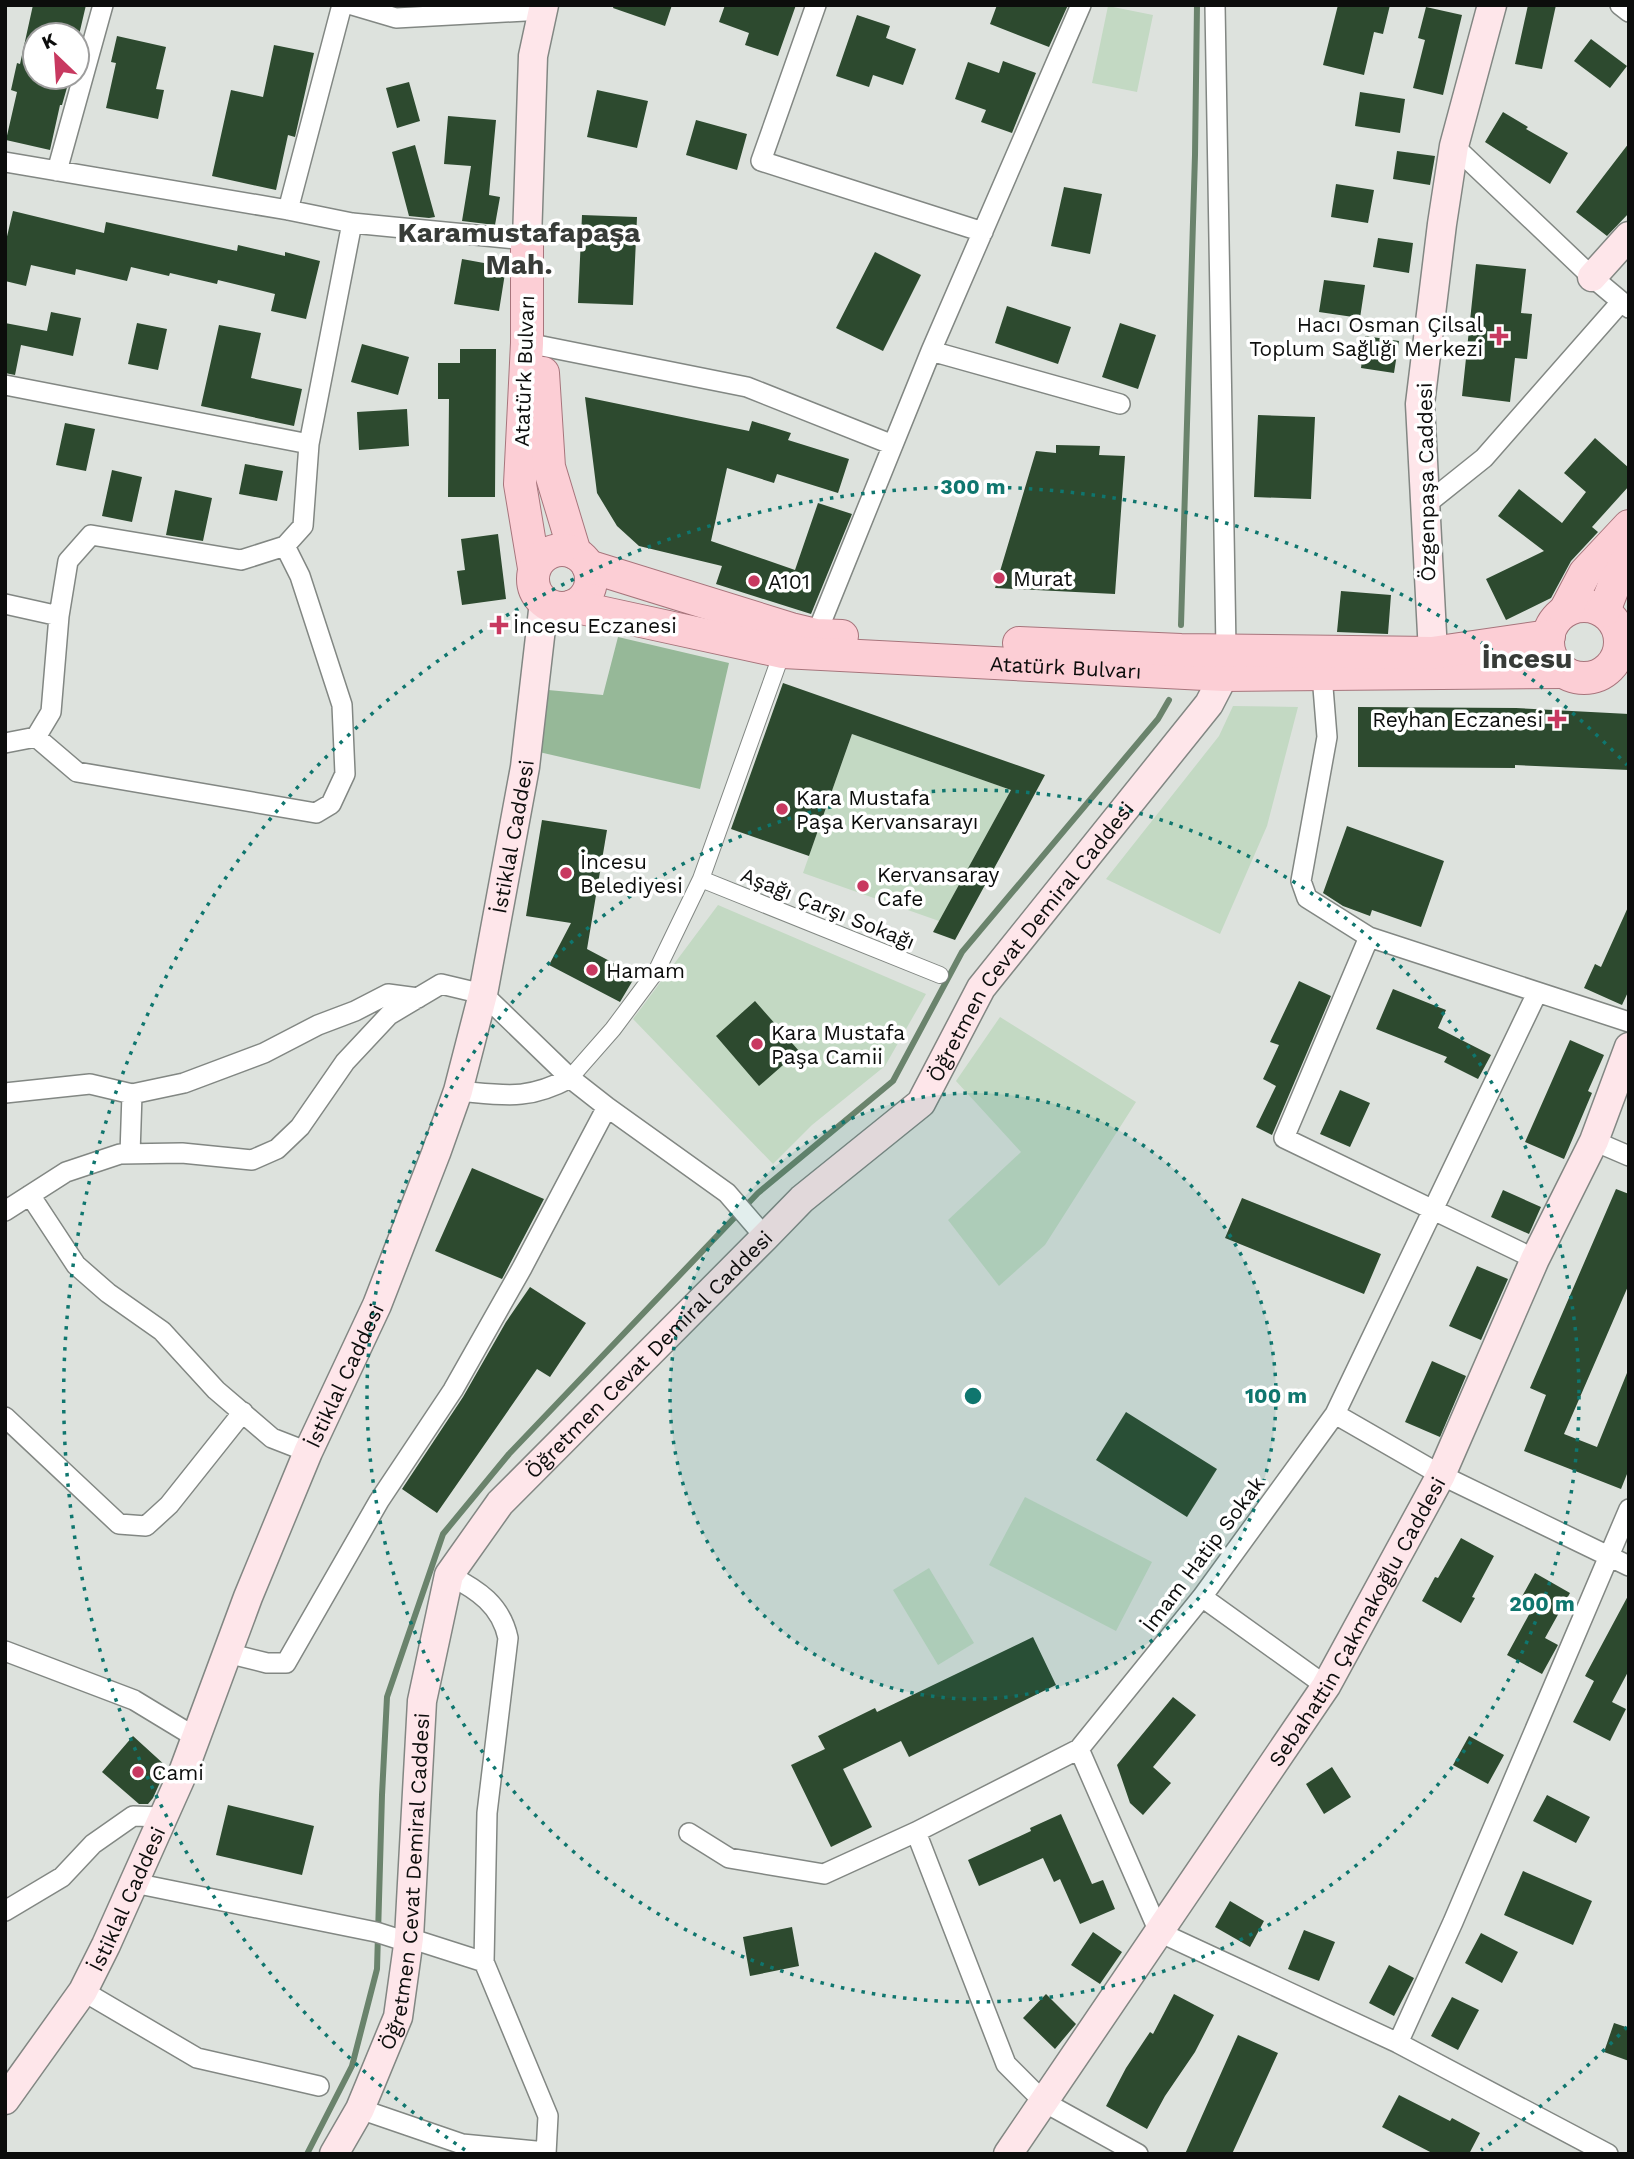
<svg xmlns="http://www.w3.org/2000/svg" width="1634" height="2159" viewBox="0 0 1634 2159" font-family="'Work Sans',sans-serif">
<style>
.green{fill:#c3d9c3}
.forest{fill:#96b898}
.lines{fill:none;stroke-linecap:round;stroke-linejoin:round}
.stream{stroke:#6a836c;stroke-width:6}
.building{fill:#2d4a2f}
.pedestrian-casing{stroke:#828783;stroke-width:18}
.minor-casing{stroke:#828783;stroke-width:22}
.secondary-casing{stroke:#828783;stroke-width:31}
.primary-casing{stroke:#a7757c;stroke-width:34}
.pedestrian{stroke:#fff;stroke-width:16}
.minor{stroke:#fff;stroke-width:19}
.secondary{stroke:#fee6ea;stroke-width:28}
.primary{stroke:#fcced5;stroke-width:32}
.ring{fill:none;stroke:#0f766e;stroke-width:3.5;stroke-dasharray:3.5 7}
.poi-dot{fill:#c83960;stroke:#fff;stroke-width:2.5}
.labels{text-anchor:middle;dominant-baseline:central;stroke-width:7;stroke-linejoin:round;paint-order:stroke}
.poi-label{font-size:21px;fill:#0c0d0c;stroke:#fff;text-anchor:start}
.street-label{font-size:21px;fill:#0c0d0c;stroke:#fff}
.district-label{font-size:28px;font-weight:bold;fill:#383c38;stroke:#fff}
.centre{fill:#0f766e;stroke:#fff;stroke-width:3.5}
.ring-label{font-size:21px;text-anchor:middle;font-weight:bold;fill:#0f766e;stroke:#fff;stroke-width:7;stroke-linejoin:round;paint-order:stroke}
</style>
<rect width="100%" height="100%" fill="#dde2dd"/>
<path class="green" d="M1108,6L1153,15L1137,92L1092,83Z
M1233,706L1298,707L1267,826L1220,934L1106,879L1219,736Z
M852,734L1011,790L939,921L803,873Z
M718,905L926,994L885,1066L812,1125L773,1164L633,1019Z
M1000,1017L1136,1102L1045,1245L999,1286L948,1220L1021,1152L956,1081Z
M1025,1497L1152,1562L1116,1631L989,1565Z
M929,1568L974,1643L938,1665L893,1590Z"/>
<path class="forest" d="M618,637L729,663L700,789L539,752L548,690L603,695Z"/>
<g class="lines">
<path class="stream" d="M1181,625L1195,155L1197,5
M307,2154L352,2066L377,1969L382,1795L387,1697L443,1534L509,1454L758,1193L893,1081L962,952L1158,719L1169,700"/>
</g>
<path class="building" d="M33,5H86L79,35H35V77H70L62,105H60L50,150L6,140L17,92L11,90L17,63L20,64Z
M614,5H672L665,26L613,8Z
M725,5H796L778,56L745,45L749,33L719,22Z
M997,5H1068L1049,47L990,24Z
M1338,5H1390L1383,34L1374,32L1364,75L1323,65Z
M1528,5H1556L1542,69L1515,64Z
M1426,7L1462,15L1443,95L1413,88L1425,40L1418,38Z
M857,15L890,26L886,38L916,49L903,85L873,75L869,87L836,76Z
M117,36L166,47L156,89L164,90L158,119L106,108L116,63L111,62Z
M1591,39L1627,66L1610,88L1574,61Z
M274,45L314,53L295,137L288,135L276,190L212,176L231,90L263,97Z
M1003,61L1036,73L1012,133L981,122L986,110L955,99L968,62L999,73Z
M409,82L420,121L397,128L386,88Z
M597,90L648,101L637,148L587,137Z
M1360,92L1405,99L1400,133L1355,126Z
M1503,112L1528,127L1526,129L1568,153L1550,184L1485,142Z
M448,116L496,120L489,195L500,197L495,225L462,221L471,166L444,164Z
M696,120L747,134L737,170L686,155Z
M1629,143V213L1607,236L1576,212Z
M415,145L435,217L429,218L409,216L392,152Z
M1397,151L1435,156L1430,185L1393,179Z
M1336,184L1374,190L1368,223L1331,217Z
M1064,187L1102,194L1090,254L1051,246Z
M13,211L104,233L106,222L237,251L238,245L285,256V252L320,261L306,319L271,311L275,294L218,280L217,284L170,273L169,276L131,267L127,281L76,269L75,275L31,265L26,286L5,281V245Z
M582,215L637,217L633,305L578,303Z
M1378,238L1413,243L1409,273L1373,267Z
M875,252L921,275L883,351L836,328Z
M462,259L506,267L499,311L454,304Z
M1476,264L1526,269L1521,313L1532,314L1527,359L1515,358L1510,402L1462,396Z
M1324,280L1365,285L1360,318L1319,312Z
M1007,306L1071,327L1058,364L995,343Z
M51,312L81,318L73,356L21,345L15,375L5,373V323L47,331Z
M137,323L167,329L158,370L128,364Z
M1120,323L1156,335L1138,389L1102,377Z
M219,325L261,333L251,378L302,389L294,426L201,406Z
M1365,336L1399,341L1394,373L1361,368Z
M362,344L409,357L398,395L351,382Z
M460,349H496L495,497H448L449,399H438V363H460Z
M585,397L749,431L752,421L791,433L788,440L849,459L838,493L777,474L774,483L727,468L711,541L795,570L818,503L852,514L811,614L716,584L722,566L639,546L617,526L597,493Z
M407,409L409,446L359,450L357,412Z
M1258,415L1315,417L1311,499L1254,497Z
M65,423L95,429L86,471L56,465Z
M1595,438L1629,468V486L1592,527L1598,532L1571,561L1551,598L1506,620L1486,579L1544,551L1498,516L1519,489L1562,523L1586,492L1564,473Z
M1056,445L1100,446L1099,455L1125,456L1115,594L995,588L1036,451L1056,453Z
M245,464L283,471L277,501L239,494Z
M112,470L142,477L132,522L102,516Z
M175,490L212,498L203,541L166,535Z
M498,534L506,599L462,605L457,571L465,570L461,539Z
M1341,591L1391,595L1388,634L1337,632Z
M783,683L1045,775L955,940L933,932L1011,790L852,734L809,856L731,829Z
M1358,707L1516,708L1629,714V770L1515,765V768L1358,767Z
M542,820L607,830L587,949L636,975L620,1002L549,965L571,923L526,916Z
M1347,826L1444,861L1421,927L1372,910L1370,916L1343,906L1323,893Z
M1629,905V990L1622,1005L1584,988L1595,964L1601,967Z
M1299,981L1331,996L1272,1135L1256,1127L1276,1086L1263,1079L1279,1045L1270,1042Z
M1393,989L1446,1010L1438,1028L1491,1055L1478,1079L1444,1062L1447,1057L1376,1029Z
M755,1001L799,1051L759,1086L716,1036Z
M1570,1040L1604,1055L1588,1091L1592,1093L1564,1159L1525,1142Z
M1340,1090L1370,1103L1350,1147L1320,1134Z
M472,1168L544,1199L502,1279L435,1251Z
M1616,1189L1629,1194V1284L1564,1434L1597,1447L1629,1368V1469L1621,1489L1524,1451L1546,1395L1530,1388Z
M1503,1190L1541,1207L1529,1234L1491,1217Z
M1242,1198L1381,1254L1364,1294L1225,1238Z
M1477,1266L1508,1279L1481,1340L1449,1326Z
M530,1287L586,1323L550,1377L537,1369L437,1513L402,1489L463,1397L506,1322Z
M1432,1361L1466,1376L1440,1437L1405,1422Z
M1126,1412L1217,1469L1187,1517L1096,1460Z
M1461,1538L1494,1556L1472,1597L1475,1598L1461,1623L1422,1601L1435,1577L1438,1578Z
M1535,1573L1570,1593L1545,1638L1558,1645L1542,1674L1507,1655L1532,1609L1519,1602Z
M1629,1594V1670L1612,1702L1626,1709L1610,1741L1573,1722L1594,1681L1585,1676Z
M1033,1637L1056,1685L909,1757L901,1741L843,1769L872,1827L831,1847L791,1765L825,1749L818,1736L875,1708L877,1712Z
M1173,1697L1196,1715L1153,1767L1171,1783L1143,1815L1130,1803L1117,1765Z
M133,1736L167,1767L153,1798L148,1804H139L102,1772Z
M1469,1736L1504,1755L1488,1784L1453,1765Z
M1332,1767L1351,1797L1324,1814L1306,1784Z
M1547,1795L1590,1817L1576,1843L1533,1821Z
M228,1805L314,1826L302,1875L216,1855Z
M1061,1814L1092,1884L1103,1880L1115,1909L1080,1924L1060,1879L1054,1882L1043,1858L979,1886L968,1860L1031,1831L1030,1828Z
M1523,1871L1592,1901L1573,1945L1504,1915Z
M1230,1901L1264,1921L1250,1947L1215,1927Z
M792,1927L799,1966L750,1976L743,1937Z
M1304,1930L1335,1942L1319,1981L1288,1969Z
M1093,1932L1122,1952L1100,1984L1071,1965Z
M1481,1933L1518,1952L1502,1983L1465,1963Z
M1389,1965L1414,1978L1394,2016L1369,2003Z
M1046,1994L1076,2024L1055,2049L1023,2018Z
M1174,1994L1214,2015L1195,2052L1165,2096L1147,2129L1106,2106L1126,2068L1150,2032L1153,2034Z
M1452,1997L1479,2010L1458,2050L1431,2036Z
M1614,2023L1629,2028V2061L1604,2052Z
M1238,2035L1278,2053L1232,2154H1185Z
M1399,2095L1450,2121L1452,2118L1480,2133L1469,2154H1434L1382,2127Z"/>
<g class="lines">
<defs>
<path id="pedestrian" d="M701,879L940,975
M570,1078L613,1029L657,970L701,879L784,647"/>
<path id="minor" d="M352,5L396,18L543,10
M816,5L761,161L983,232
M1215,5L1226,649
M1620,5L1629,12
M1454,146L1592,277L1629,308
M5,162L288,210L352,223L527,240
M57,171L103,5
M288,210L342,5
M527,343L747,387L893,445
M931,351L1120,404
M5,385L309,444
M1424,506L1484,458L1621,302
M5,604L59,616
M816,635L931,351L1081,5
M1322,675L1327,737L1301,881L1307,898L1369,937L1629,1022
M36,737L77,772L316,813L331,804L345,774L342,705L300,576L285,546
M5,743L36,737L51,712L59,616L68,561L91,535L241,560L285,546L303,526L309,444L352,223
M1369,937L1284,1138L1535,1259
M458,1091C504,1095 527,1101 570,1078
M5,1093L90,1084L132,1094L184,1083L264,1053L318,1025L355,1011L388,994L418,998
M1594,1141L1629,1156
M130,1154L132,1094
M30,1195L76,1265L108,1293L162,1331L216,1390L272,1438L308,1452
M5,1211L66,1172L120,1154L182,1153L252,1160L277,1149L300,1127L345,1062L389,1015L441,984L483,994L570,1078L607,1107L727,1193L765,1237
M1335,1414L1441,1475L1629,1566
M5,1417L119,1524L146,1526L169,1505L243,1412
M449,1575C478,1590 501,1605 508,1638L487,1813L484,1962L548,2116L546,2154
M1202,1597L1326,1686
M5,1651L134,1700L195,1737
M227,1653L267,1663H286L379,1501L453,1390L522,1268L607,1107
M1079,1749L1159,1932L1398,2043L1608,2154
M916,1832L1006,2064L1044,2102L1138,2154
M689,1833L729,1858L824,1874L916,1832L1079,1749L1202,1597L1335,1414L1537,993
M134,1883L376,1932L398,1939L409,1938L484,1962
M5,1911L62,1877L93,1844L133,1816L163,1817
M83,1991L197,2058L319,2086
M1398,2043L1453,1922L1629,1509
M360,2109L462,2144L546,2152"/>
<g id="secondary">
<path d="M527,240L533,56L544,5"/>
<path d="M1592,277L1629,236"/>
<path d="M1434,672L1420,404L1442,224L1454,146L1492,5"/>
<path id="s1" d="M5,2100L83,1991L106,1945L182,1775L248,1597L308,1452L377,1305L436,1153L458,1091L483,994L525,767L544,602"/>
<path id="s2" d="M334,2154L360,2109L398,2017L409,1938L422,1701L449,1575L500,1503L765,1237L802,1199L921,1103L981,988L1209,704L1224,675"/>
<path id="s3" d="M1008,2154L1326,1686L1441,1475L1535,1259L1594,1141L1629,1047"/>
</g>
<g id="primary">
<path d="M527,240V343L520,484L534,568"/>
<path d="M543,373L549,467L575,553"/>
<circle cx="562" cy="579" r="29"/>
<path d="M588,566L791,629L816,635L842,636"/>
<path id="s4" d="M572,606L783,652L1224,675L1564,672"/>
<circle cx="1584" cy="642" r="36"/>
<path d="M1565,611L1585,573L1629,526"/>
<path d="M1604,611L1616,580L1629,557"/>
<path d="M1019,643L1181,650L1432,653L1549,636"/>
</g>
</defs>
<use href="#pedestrian" class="pedestrian-casing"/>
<use href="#minor" class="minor-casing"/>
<use href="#secondary" class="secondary-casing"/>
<use href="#primary" class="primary-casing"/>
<use href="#pedestrian" class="pedestrian"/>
<use href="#minor" class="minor"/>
<use href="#secondary" class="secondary"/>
<use href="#primary" class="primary"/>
</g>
<circle cx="973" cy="1396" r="303" fill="#0f766e" fill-opacity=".12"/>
<g class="ring">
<circle cx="973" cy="1396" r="303"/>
<circle cx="973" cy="1396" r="606"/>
<path d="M1627 2027A909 909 0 0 1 1481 2150M465 2150A909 909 0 1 1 1627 765"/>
</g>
<g class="poi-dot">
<path d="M1495.5 325.5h7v7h7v7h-7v7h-7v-7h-7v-7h7z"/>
<circle cx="999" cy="578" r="7"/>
<circle cx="754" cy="581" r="7"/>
<path d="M495.5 614.5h7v7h7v7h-7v7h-7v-7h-7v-7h7z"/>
<path d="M1553.5 708.5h7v7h7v7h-7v7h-7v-7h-7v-7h7z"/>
<circle cx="782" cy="809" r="7"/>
<circle cx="566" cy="873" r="7"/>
<circle cx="863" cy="886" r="7"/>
<circle cx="592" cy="970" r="7"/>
<circle cx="757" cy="1044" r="7"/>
<circle cx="138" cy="1772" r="7"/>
</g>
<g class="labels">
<g class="poi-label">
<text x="1483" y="324" text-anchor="end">Hacı Osman Çilsal<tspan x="1483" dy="24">Toplum Sağlığı Merkezi</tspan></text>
<text x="1013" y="578">Murat</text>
<text x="768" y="581">A101</text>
<text x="513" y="625">İncesu Eczanesi</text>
<text x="1543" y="719" text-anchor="end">Reyhan Eczanesi</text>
<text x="796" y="797">Kara Mustafa<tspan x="796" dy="24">Paşa Kervansarayı</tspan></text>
<text x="580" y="861">İncesu<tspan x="580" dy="24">Belediyesi</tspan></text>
<text x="877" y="874">Kervansaray<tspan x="877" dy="24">Cafe</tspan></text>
<text x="606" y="970">Hamam</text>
<text x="771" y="1032">Kara Mustafa<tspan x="771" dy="24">Paşa Camii</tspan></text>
<text x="152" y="1772">Cami</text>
</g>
<g class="street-label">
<text transform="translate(524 371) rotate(-88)">Atatürk Bulvarı</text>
<text transform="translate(1426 482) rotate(-91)">Özgenpaşa Caddesi</text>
<text stroke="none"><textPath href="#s4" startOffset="499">Atatürk Bulvarı</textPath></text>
<text stroke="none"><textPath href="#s1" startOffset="1370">İstiklal Caddesi</textPath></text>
<text transform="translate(828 908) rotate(22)">Aşağı Çarşı Sokağı</text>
<text stroke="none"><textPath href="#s2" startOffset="1463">Öğretmen Cevat Demiral Caddesi</textPath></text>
<text stroke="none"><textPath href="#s2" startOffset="896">Öğretmen Cevat Demiral Caddesi</textPath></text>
<text stroke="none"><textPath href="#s1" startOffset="803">İstiklal Caddesi</textPath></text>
<text transform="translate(1203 1554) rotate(-53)">İmam Hatip Sokak</text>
<text stroke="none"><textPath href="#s3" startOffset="637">Sebahattin Çakmakoğlu Caddesi</textPath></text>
<text stroke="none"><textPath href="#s2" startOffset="287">Öğretmen Cevat Demiral Caddesi</textPath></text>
<text stroke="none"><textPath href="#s1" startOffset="236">İstiklal Caddesi</textPath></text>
</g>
<g class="district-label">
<text x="519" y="232">Karamustafapaşa<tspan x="519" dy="32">Mah.</tspan></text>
<text x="1527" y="658">İncesu</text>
</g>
</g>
<circle cx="973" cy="1396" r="10" class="centre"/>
<g class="ring-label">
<text x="973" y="494">300 m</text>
<text x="1276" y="1403">100 m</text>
<text x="1542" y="1611">200 m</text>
</g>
<rect width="1634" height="2159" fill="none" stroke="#0c0d0c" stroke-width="14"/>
<g transform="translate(56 56) rotate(335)"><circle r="33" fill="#ffffff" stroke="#9e9e9e" stroke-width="2"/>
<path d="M0-5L12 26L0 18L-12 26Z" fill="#c83960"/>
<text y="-10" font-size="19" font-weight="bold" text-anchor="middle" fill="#0c0d0c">K</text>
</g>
</svg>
